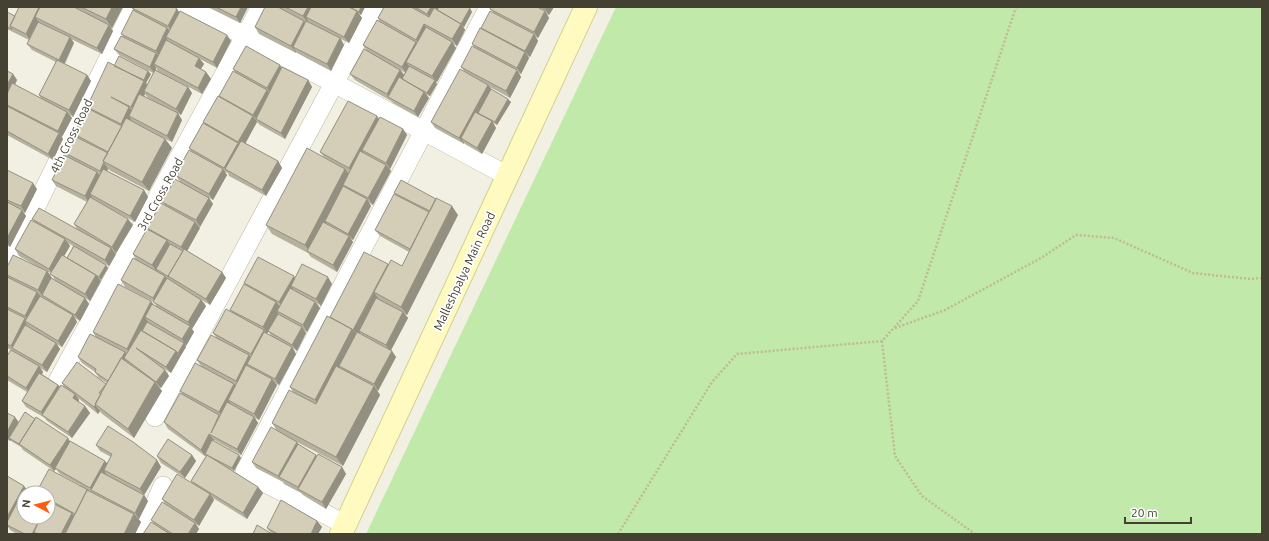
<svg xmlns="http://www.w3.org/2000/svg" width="1269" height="541" viewBox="0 0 1269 541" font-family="Ubuntu,sans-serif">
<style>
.green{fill:#c1e9a9}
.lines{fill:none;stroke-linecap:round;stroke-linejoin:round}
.street-casing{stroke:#bebaa5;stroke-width:20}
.secondary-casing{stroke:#d4cf90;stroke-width:24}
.path{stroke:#c1b996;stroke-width:2.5;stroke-dasharray:2 2;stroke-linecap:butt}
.street{stroke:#fff;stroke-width:19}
.secondary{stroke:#fffbc0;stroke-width:22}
.wall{fill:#b6b19e;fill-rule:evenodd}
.shaded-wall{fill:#949081}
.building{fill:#d4ceb8;stroke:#949081}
.labels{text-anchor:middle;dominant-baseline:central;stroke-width:3.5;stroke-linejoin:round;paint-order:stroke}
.street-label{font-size:12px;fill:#444133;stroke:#fff}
</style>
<rect width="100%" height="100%" fill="#f2f0e3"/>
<path class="green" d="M616,7H1262V534H366Z"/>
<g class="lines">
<defs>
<path id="street" d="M186,7L246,36L508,176
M7,265L134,7
M58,381L261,7
M155,417L375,7
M346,525L245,472L489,7
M142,534L163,486"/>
<path id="secondary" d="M341,534L586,7"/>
</defs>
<use href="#street" class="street-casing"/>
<use href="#secondary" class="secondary-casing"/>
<path class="path" d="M895,328L945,310L1041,258L1076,235L1114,238L1193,273L1250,279L1262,278
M882,341L895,456L922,496L975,534
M618,534L712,382L737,354L882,341L918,301L1016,7"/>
<use href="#street" class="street"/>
<use href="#secondary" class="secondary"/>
</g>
<path class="wall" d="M19,7H123L112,28H111L113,31L102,54L71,39L74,43L65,64L87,75L91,81L73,117L70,115L72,118L62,137L61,136L63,139L53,160L7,135V71L13,74L17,80L15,85L41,98L39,95L56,62L32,50L27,44L29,40L7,29V12L15,16Z
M208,7H248L240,23Z
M265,7H365L361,15L359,14L362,18L349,43L341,39L344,45L331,71L297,53L296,52V53L259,34L255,27Z
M384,7H467L472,12L464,27L463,26L465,30L457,46L453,44L456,48L437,82H436L437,84L430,96L427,95L429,98L418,117L393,103L391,101L355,80L350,74L367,51L363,45L380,22L378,18ZM401,70L405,73L404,75Z
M491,7H554L549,15L547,14L549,18L538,38L536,37L538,41L530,57L528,56L529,58L521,74L519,73L521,77L510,98L490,87L492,90L511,102L497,125L493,123L496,128L482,154L465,144L464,143V144L435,128L431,122L464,71L461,67L474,47L472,44L482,29L481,28L493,12L490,9Z
M132,8L177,9L179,12L231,41L217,68L200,59L204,64L201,69L206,72L211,79L202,94L158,71L156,68V70L188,87L192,93L181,115L148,98L145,94L144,96L182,120L172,142L165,139L172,148L149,191L109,170L108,169L107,171L144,190L148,197L135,222L120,214L133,225L116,253L113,251L116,254L109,266L89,255L108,268L101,280L99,279L101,281L90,301L72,290L85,298L89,304L80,321L75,318L77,322L62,347L56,344L60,349L47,372L40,368L43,372L42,374L58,385L60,386L64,387L62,383L106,384L107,383L99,378L95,372L82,363L78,357L96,337L93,332L154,305L157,307L154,302L125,287L121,280L136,260L133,254L149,230L147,228L165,205L162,202L180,181L175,175L191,151L189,148L205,124L203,122L221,98L219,96L236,73L233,69L282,68L308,80L312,87L285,139L260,125L255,120L257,122L245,143L278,161L282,168L266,196L229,176L228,173L225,172L227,175L213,200L209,198L213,204L200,227L197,225L200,228L187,251L222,272L226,278L210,305L202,300L206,306L192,329L191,328L194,332L186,346L185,345L186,347L180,357L179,356L180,357L171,373L163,368L165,370L169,376L161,388L159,387L162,391L134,438L101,413L100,411L98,414L78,398L79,400V402L85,406L90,413L72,438L47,421L45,418L26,407L22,401L27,392L7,380V353L8,354L11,350L7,348V267L44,270L19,256L15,249L34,221L32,219L77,229L74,224L87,202L56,186L52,180L67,157L65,153L76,137L74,134L89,110L87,107L114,66L148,71L151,74L146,83L147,85L153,73L119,55L114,49L123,36L121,34L134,11ZM68,243L73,246L67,258L64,256L70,246ZM48,272L51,273L55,280L52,278Z
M377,116L379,119L403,129L407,135L390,169H389L391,171L373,205L369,203L371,206L353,240L351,239L353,242L337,272L311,257L308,253L272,234L266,225L324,157L320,152Z
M7,170L37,189L25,213L23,212L26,216L10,247L7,245Z
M394,193L458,215L407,315L405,314L408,318L391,350L396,357L378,391L377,390L380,395L343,466L295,441L299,445L317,456L342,467L346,474L326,509L303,495L301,493L284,484L283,482L256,468L252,462L277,431L272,423L293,392L290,387L330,318L388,264L402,266L409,252L380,236L375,230L396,194Z
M295,278L332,284L321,306L317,303L320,308L307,332L303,330L306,333L297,351L293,348L296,354L279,385L275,383L277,385L259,420L255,418L258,423L241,455L214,440L213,441L239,455L241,458L234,471L226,467L258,487L263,493L247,519L213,498L214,500L199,526L196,524L199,529L196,534H143L154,524L151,520L165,504L162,499L193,483L191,481L206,456V455L205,456L168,429L164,422L182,394L180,391L201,366L197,360L216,337L213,333L232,312L230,310L245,285L244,283ZM268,331L272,337L266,333L267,334Z
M7,413L19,423L68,438L70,442L107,463L111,457L100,451L96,445L157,460L161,467L144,495L148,501L139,519L138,518L141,522L135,534H17L10,530L9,528L7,527V476L24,486L48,517V493L80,485L60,474L56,469L54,471L23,450L21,447L11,441V440L10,441L7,439Z
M192,455L196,461L185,478L161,463L157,456Z
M317,521L322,527L318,534H272L267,528Z"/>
<path class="shaded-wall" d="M39,7H46L35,17L39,22L30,40L26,34Z
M112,7H123L112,28L106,19Z
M241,7H248L240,23L236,17Z
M308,7H315L306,17L308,21L307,22L303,16Z
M361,7H365L361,15L359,12Z
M431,7H439L432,20L427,14Z
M546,7H554L549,15L545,9Z
M470,8L472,12L464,27L461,24Z
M177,9L181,15L173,32L168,26Z
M357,11L362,18L349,43L344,37Z
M545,11L549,18L538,38L534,32Z
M304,21L309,27L293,47L296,52V53L291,46Z
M424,24L429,31L420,46L416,40Z
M461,24L465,30L457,46L452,39Z
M109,25L113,31L102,54L97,48Z
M167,28L172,34L166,37L168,41L160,58L156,51Z
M534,34L538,41L530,57L525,51Z
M227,35L231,41L217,68L213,62Z
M70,37L74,43L63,66L59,60Z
M340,38L344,45L331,71L327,64Z
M416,42L420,48L406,62L410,67L406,73L402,67Z
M452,42L456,48L437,82L432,76Z
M525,52L529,58L521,74L517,68Z
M156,53L161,59L154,64L156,68L154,73L150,67Z
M199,58L204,64L199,72L195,66Z
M280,65L284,71L271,95L267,88Z
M400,70L405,76L388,97L387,94Z
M517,70L521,77L510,98L506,91Z
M148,71L151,74L146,83L149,87L144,91L145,94L136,113L131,107Z
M206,72L211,79L202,94L198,88Z
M13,74L17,80L7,100V85Z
M87,75L91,81L73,117L69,110Z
M308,80L312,87L285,139L281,133Z
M435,80L437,84L430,96L427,93Z
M488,85L493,91L478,113L480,115L461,138L464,143V144L459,138Z
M188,87L192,93L181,115L176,109Z
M267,90L271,96L257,120L253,115Z
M424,92L429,98L418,117L414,111Z
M508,99L511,102L497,125L495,122Z
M129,107L134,113L129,116L131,119L125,130L121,124Z
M67,112L72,118L62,137L58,131Z
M178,113L182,120L172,142L167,136Z
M253,116L257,122L243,148L238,142Z
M377,116L381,123L362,150L364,154L353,174L349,168Z
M492,121L496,128L482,154L477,148Z
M403,129L407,135L390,169L386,163Z
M59,133L63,139L53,160L48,154Z
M165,139L172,148L149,191L142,182Z
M238,143L242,149L226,170L224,168Z
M278,161L282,168L266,196L262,190Z
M104,162L108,169L104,177L100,171Z
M386,165L391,171L373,205L368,198Z
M223,169L227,175L213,200L209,194Z
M345,169L352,178L343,185L345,189L325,221L327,224L310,252L305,245Z
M97,172L101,178L90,194L92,197L89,203L85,196Z
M33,183L37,189L25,213L21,206Z
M144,190L148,197L135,222L130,216Z
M209,198L213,204L200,227L196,220Z
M367,199L371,206L353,240L348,234Z
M452,206L458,215L407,315L401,307Z
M22,210L26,216L10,247L7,242V238Z
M128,219L133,225L116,253L112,247Z
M195,222L200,228L186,253L181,247Z
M349,236L353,242L337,272L333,265Z
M65,239L70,246L53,275L49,269Z
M167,240L171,246L156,269L157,271V272L152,265Z
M111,248L116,254L109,266L105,260Z
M106,265L108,268L101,280L99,277Z
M47,271L52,278L43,296L42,295L38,290Z
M222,272L226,278L210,305L206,299Z
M96,275L101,281L90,301L85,294Z
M165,276L169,282L157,304L153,298Z
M294,276L298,283L291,286L294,290L284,309L279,302Z
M328,277L332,284L321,306L316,299Z
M37,292L42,298L30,322L25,316Z
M374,292L378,298L360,332L359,331L360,332L358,336L353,330Z
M85,298L89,304L80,321L75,315Z
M201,300L206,306L192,329L188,322Z
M151,301L156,308L145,317L148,322L131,356L127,349Z
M276,302L281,308L277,311L278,313L267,334L263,327Z
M315,302L320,308L307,332L303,325Z
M403,312L408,318L390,352L386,345Z
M73,315L77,322L62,347L58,341Z
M25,318L30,324L25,321L28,327L13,348L11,346Z
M190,326L194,332L186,346L182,339Z
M302,327L306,333L297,351L292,345Z
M352,329L359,338L339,366L342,370L321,409L315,400Z
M264,330L268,336L255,360L251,354Z
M56,343L60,349L47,372L42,365Z
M184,343L186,347L180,357L178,353Z
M292,347L296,354L279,385L275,379Z
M176,351L180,357L171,373L166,367Z
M392,351L396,357L378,391L374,384Z
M125,352L129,359L124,358L127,363L109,382Z
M249,355L254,361L247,364L250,368L240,387L236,381Z
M39,366L43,372L31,394L26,388Z
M165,370L169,376L161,388L156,382Z
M272,379L277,385L259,420L254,414Z
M155,382L162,391L134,438L128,429Z
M234,384L239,390L228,400L231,404L224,419L219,412Z
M58,385L63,391L43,415L41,412Z
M374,386L380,395L343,466L336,457Z
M75,394L79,400L77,404L73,398Z
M95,405L100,411L98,414L94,407Z
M85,406L90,413L72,438L68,432Z
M15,417L20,424L9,438L11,440L10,441L7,437V432Z
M254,417L258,423L241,455L237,449Z
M209,434L214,440L206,455L205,454L206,455L205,456L201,450Z
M68,438L72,445L55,468L56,469L54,471L50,465Z
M297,442L302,449L279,477L283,483L278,476Z
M192,455L196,461L185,478L180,472Z
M239,455L241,458L234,471L232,468Z
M316,455L320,461L299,489L298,487Z
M157,460L161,467L144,495L140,489Z
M105,461L110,467L104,470L106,474L96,492L92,490L90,488Z
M342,467L346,474L326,509L322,502Z
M24,486L28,492L7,525V517Z
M258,487L263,493L247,519L243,513Z
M210,494L214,500L199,526L194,520Z
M144,495L148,501L139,519L135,513Z
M72,513L76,520L69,534H61Z
M134,514L141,522L135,534H124Z
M41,517L34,532L36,534H32Z
M317,521L322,527L318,534H311Z
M195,523L199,529L196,534H188Z"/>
<path class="building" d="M19,7H39L26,34L10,26Z
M40,7H74L109,25L97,48L35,17Z
M81,7H112L106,19Z
M133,7H174L177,9L168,26L132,8Z
M216,7H241L236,17Z
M265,7H278L304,21L291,46L255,27Z
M285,7H308L303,16Z
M311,7H349L357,11L344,37L306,17Z
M349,7H361L359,12Z
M384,7H411L429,17L434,8L461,24L452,39L424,24L416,40L378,18Z
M415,7H431L427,14Z
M439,7H467L470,8L461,24L437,10Z
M491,7H537L545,11L534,32L490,9Z
M541,7H546L545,9Z
M133,10L167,28L156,51L121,34Z
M180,11L227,35L213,62L166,37Z
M490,11L534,34L525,51L481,28Z
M7,12L15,16L10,26L12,29L7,27Z
M377,20L416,42L402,67L363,45Z
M306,21L340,38L327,64L293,47Z
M38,22L70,37L59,60L27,44Z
M426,27L452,42L432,76L406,62Z
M480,28L525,52L517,68L472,44Z
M121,36L156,53L150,67L114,49Z
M166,40L199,58L195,66L206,72L198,88L154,64Z
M246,46L280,65L267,88L233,69Z
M472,46L517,70L506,91L461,67Z
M364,49L400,70L387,94L350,74Z
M119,56L148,71L144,80L114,66Z
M57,60L87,75L69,110L39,95Z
M108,62L144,81L131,107L111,97L129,107L121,124L87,107Z
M409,66L435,80L427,93L402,79Z
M282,67L308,80L281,133L256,119Z
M460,69L488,85L459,138L431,122Z
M155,70L188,87L176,109L144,91Z
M7,71L13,74L7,85Z
M233,71L267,90L253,115L219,96Z
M399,77L424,92L414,111L388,97Z
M12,83L67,112L58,131L7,105V94Z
M491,89L508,99L495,122L478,113Z
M139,94L178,113L167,136L129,116Z
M218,96L253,116L238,142L203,122Z
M348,101L377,116L349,168L320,152Z
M7,106L59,133L48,154L7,131Z
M87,108L122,126L108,152L74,134Z
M475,112L492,121L477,148L461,138Z
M380,117L403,129L386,163L362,150Z
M126,118L165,139L142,182L103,161Z
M203,123L238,143L224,168L189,148Z
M74,136L108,153L103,161L104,162L100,171L65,153Z
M241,141L278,161L262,190L225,169Z
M307,148L345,169L305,245L266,225Z
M189,150L223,169L209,194L175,175Z
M360,151L386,165L368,198L343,185Z
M64,155L97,172L85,196L52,180Z
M103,169L144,190L130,216L90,194Z
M7,170L33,183L21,206L7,200Z
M175,179L209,198L196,220L162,202Z
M401,180L436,199L430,211L394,193Z
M343,186L367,199L348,234L325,221Z
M394,194L429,212L410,249L375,230Z
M90,197L128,219L112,247L74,224Z
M436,198L452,206L401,307L374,292L391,260L402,266Z
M7,202L22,210L7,238Z
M161,203L195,222L181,247L147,228Z
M39,208L111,248L105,260L32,219Z
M31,220L65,239L49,269L15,249Z
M323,222L349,236L333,265L307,251Z
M147,229L167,240L152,265L133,254Z
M170,244L183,251L168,276L169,277L156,269Z
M74,246L106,265L99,277L67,258Z
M184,249L222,272L206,299L168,276Z
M364,252L388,264L353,330L330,317Z
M13,255L47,271L38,290L7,275V267Z
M62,255L96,275L85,294L50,274Z
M258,257L294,276L279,302L244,283Z
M133,258L165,276L153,298L121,280Z
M302,264L328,277L316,299L291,286Z
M7,277L37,292L25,316L7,307Z
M51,278L85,298L75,315L42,295Z
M167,278L201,300L188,322L153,302Z
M118,284L151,301L127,349L93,332Z
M244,284L276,302L263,327L230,310Z
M290,288L315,302L303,325L277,311Z
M40,296L73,315L58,341L25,321Z
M376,298L403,312L386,345L359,331Z
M152,304L190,326L182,339L145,317Z
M7,309L25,318L11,346L7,344Z
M226,309L264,330L251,354L213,333Z
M278,314L302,327L292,345L268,331Z
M327,316L352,329L315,400L290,387Z
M147,322L184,343L178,353L176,351L142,331Z
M25,325L56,343L42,365L12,348Z
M141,330L176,351L166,367L136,348L165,370L156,382L124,358Z
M264,332L292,347L275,379L247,364Z
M357,332L392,351L374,384L339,366Z
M90,334L125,352L108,381L95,372L96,369L78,357Z
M211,335L249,355L236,381L197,360Z
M11,350L39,366L26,388L7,376V356Z
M121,358L155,382L128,429L95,404Z
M77,362L106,384L99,393L101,394L94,407L62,383Z
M195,363L234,384L219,412L180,391Z
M246,365L272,379L254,414L228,400Z
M336,366L374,386L336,457L272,423L289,390L316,404Z
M39,373L58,385L41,412L22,401Z
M61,385L75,394L73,398L85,406L68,432L42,415Z
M180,393L219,415L211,433L227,402L254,417L237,449L209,434L201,450L164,422Z
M25,412L35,419L19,444L9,438Z
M7,413L15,417L7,432Z
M36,417L68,438L50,465L19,444Z
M108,426L133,442L157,460L140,489L104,470L112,454L96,445Z
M271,427L297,442L278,476L252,462Z
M168,439L192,455L180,472L157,456Z
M212,440L239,455L232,468L205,454Z
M70,441L105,461L90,488L55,468Z
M298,444L316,455L298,487L279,477Z
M318,454L342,467L322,502L298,489Z
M207,455L258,487L243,513L191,481Z
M49,469L88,490H87L75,514L48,499V493H36Z
M101,472L144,495L135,513L91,490Z
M177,474L210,494L194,520L162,499Z
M7,476L24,486L7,517Z
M24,489L32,493H24V517H41L32,534H25L7,525V522Z
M87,490L134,514L124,534H65Z
M281,500L317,521L311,534H278L267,528Z
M48,501L72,513L61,534H38L34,532L41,517H48Z
M162,502L195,523L188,534H173L151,520Z
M151,522L170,534H143Z
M257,525L272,534H253Z"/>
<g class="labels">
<g class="street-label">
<text transform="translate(71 136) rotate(-64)">4th Cross Road</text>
<text transform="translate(160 194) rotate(-61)">3rd Cross Road</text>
<text transform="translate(464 271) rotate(-65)">Malleshpalya Main Road</text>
</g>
</g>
<rect width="1269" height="541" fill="none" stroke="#444133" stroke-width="16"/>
<g transform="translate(36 505) rotate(277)"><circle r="19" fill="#ffffff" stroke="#b4b3ad"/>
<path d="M0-3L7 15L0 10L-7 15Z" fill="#ff5c0d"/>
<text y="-6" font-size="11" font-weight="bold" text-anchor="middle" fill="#444133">N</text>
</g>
<path d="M1125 517v6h66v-6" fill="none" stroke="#444133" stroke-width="2"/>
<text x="1131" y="517" font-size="12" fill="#444133" stroke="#ffffff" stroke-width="3" paint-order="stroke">20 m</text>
</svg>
